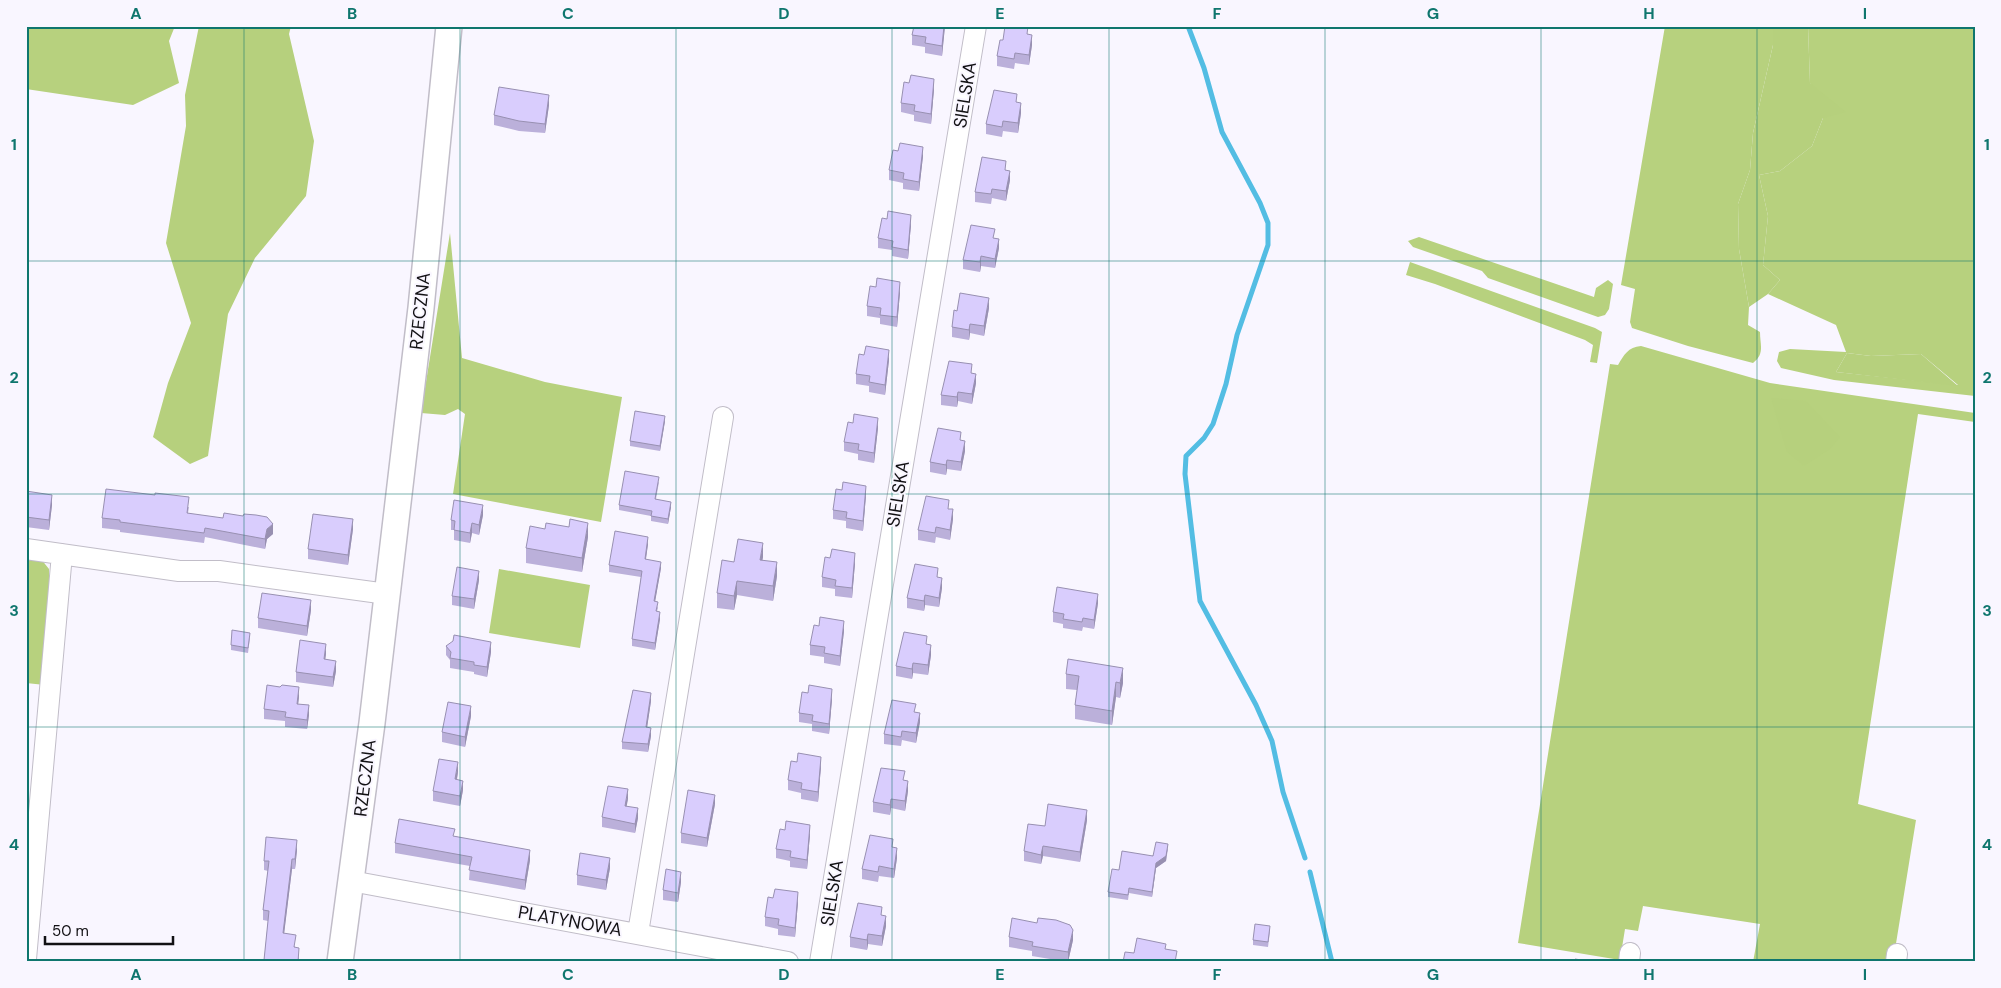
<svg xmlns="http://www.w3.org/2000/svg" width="2001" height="988" viewBox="0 0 2001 988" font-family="'DM Sans',sans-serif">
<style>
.green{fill:#b7d17e;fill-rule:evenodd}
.forest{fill:#b6d07d}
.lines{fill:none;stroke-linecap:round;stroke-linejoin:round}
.stream{stroke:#53bde3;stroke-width:5}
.minor-casing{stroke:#c1bdc8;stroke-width:22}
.tertiary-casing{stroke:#c1bdc8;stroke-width:28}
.minor{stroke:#fff;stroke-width:20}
.tertiary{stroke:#fff;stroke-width:25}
.wall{fill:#bbb0da}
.shaded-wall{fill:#9890b1}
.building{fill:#d9cdfd;stroke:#9890b1}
.grid{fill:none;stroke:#0f766e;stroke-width:1;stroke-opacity:0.55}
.labels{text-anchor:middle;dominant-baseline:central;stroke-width:4;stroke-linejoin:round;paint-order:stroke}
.street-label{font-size:18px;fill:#121114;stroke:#f9f6ff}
.neatline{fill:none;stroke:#0f766e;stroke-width:2}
.grid-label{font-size:16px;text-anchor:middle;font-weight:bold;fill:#0f766e}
</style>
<rect width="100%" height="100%" fill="#f9f6ff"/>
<path class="green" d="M26,26H175L169,41L179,83L133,105L26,89Z
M1665,26H1773V45L1753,133L1750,170L1738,204L1739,249L1749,307L1748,325L1760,332C1760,345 1765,354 1753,363L1688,346L1632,328L1630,322L1635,289L1621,285Z
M1808,26H1975V396L1834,380L1781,368L1777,361L1779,352L1790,349L1846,352L1836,325L1768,294L1780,280L1763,265L1768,216L1759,175L1780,171L1812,146L1823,118L1810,83ZM1847,353L1871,356L1921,354L1958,385L1836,372Z
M450,233L462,358L545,382L622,397L601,522L453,494L465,414L458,409L445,415L421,413Z
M1419,237L1594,297L1596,288L1608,280L1613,284L1609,309L1605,315L1598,317L1488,278L1482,271L1413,247L1408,241Z
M1410,262L1595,328L1602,332L1597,363L1590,362L1593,345L1585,340L1435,284L1406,275Z
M1641,346L1770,383L1975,413V422L1918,414L1858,804L1916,820L1893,962H1753L1760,924L1643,906L1638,931L1625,929L1620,960L1518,943L1610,364L1618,365C1624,355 1628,347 1641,346Z
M26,557L41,559L49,569L51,621L45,685L26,683Z
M499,569L590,585L580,648L489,633Z"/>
<path class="forest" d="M199,26H291L289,34L314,141L306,196L255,258L228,314L208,456L190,464L153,437L168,383L191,323L166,243L186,126L185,95Z
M1773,26H1808L1810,83L1846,112L1823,118L1812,146L1780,171L1759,175L1768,216L1763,265L1780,280L1768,294L1749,307L1739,249L1738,204L1750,170L1753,133L1773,45Z
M1847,353L1871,356L1921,354L1958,386L1836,372Z
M1771,398L1806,401L1840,437L1830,449L1804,466L1787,452Z"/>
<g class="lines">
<path class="stream" d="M1188,26L1204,68L1222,132L1260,203L1268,223V245L1237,335L1226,384L1213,424L1204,438L1186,456L1185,474L1200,601L1256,705L1272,741L1283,792L1305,858
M1310,872L1332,962"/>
<defs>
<path id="minor" d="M26,549L179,571H219L387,594
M351,881L788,962
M638,933L723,417
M26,959L62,554
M820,962L976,26
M1629,962L1630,953
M1896,962L1897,954"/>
<path id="tertiary" d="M340,962L372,723L421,308L449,26"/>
</defs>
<use href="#minor" class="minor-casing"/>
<use href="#tertiary" class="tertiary-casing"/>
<use href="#minor" class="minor"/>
<use href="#tertiary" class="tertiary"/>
</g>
<path class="wall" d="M914,26H945L942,56L925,53V47L912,45V35Z
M1028,34L1032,45L1029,65L1015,63L1014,69L997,66V56L1003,40Z
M934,89L931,124L914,121V115L901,112V103Z
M1017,102L1021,113L1018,133L1003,131L1002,137L986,134V124Z
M549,105L545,133L519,131L494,125V115Z
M923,156L919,191L903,189V183L889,180V170Z
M1006,170L1010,180L1006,201L992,198L991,204L975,202V192Z
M911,224L908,259L892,256V250L878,248V238Z
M995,238L999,248L995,268L981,266L980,272L963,269V260Z
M900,292L897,327L880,324V318L867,316V306Z
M989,308L984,336L970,333L969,340L952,337V327L957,311Z
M889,360L885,395L869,392V386L856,384V374Z
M972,373L976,383L972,404L958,401L957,407L941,405V395Z
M665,421L660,451L630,446V441Z
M853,423L878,428L874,463L858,460V454L844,451V442Z
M961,441L965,451L961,471L947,469L946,475L930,472V462Z
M659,482L656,499L671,507L668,524L651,521V516L619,510V505Z
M26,491L52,505L49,530L26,527Z
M866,495L863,531L846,528V521L833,519V510Z
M189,507L188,513L273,534L267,539L265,549L205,537L204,543L120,532V530L102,528V518Z
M949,509L953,519L950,540L936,537L935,543L918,540V530Z
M483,515L479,535L472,533L470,543L454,540V530H451V520Z
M353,529L348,565L308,559V549Z
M588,537L582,572L526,563V548Z
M648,544L646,559L661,568L655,601L658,608L657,611L660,619L655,650L632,646V639L641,577L609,572V565Z
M763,557L762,560L777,576L773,601L737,595L734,610L717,608V593L734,562Z
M855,563L852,598L835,596V589L822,587V577Z
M938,577L942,588L939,607L925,605L924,611L907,608V598Z
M479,580L474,609L452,605V596Z
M1098,603L1094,629L1083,627L1082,631L1063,628V624L1053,622V612Z
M311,610L307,636L258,628V618Z
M844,631L840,666L824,663V657L810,655V645Z
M250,638L248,653L231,650V645Z
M927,644L931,655L928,675L913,673L912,679L896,676V666Z
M446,646L491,652L487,677L474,674V672L450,668V660L446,655Z
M326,654L325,659L336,671L333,687L296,682V672Z
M1066,674L1123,683L1120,698L1116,697L1112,725L1075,719V705L1077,690L1066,689Z
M299,697L298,704L309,715L307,729L285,727V721L264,719V709Z
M832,699L829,734L812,731V724L799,722V713Z
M651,701L647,727L651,736L648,752L622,749V742Z
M916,712L920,722L916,743L902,740L901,746L884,744V734Z
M471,716L465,747L442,742V732Z
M821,766L818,802L801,799V793L788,790V780Z
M458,772L457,780L463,790L460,806L433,801V791Z
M905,780L908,791L905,811L891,808L890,815L873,812V802Z
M628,799L626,806L638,818L635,833L602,827V817Z
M715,804L707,847L681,843V833Z
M1087,820L1080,862L1043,856L1041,864L1024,861V851L1045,826Z
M785,830L810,834L807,869L790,867V861L776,858V849Z
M455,836L530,860L525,890L469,880L470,866L395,853V843Z
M893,847L897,858L894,878L879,876L878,882L862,879V869Z
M1168,849L1166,861L1156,868L1152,897L1129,893L1128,900L1108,897V892L1119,870Z
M297,850L295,869H292L284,933L295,947L299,958V962H264L268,921L263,920V910L268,871L264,870V861Z
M610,868L606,890L577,885V875Z
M681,882L678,902L663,900V890Z
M798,902L795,937L778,935V929L765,926V917Z
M882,916L886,926L882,946L868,944L867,950L850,947V937Z
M1270,931L1268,947L1253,945V940Z
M1009,937L1073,940L1068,962L1032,956V951L1009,947Z"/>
<path class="shaded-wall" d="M944,26H945L942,56V46Z
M1032,35V45L1029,65V55Z
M934,79V89L931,124V114Z
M549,95V105L545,133V124Z
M1021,103V113L1018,133V123Z
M923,147V156L919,191V182Z
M1010,171V180L1006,201V191Z
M911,215V224L908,259V250Z
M999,239V248L995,268V259Z
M981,256V266L980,272V262Z
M900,282V292L897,327V317Z
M989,298V308L984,336V326Z
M970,324V333L969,340V330Z
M889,350V360L885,395V385Z
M976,374V383L972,404V394Z
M958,392V401L957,407V397Z
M665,416V421L660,451V446Z
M878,418V428L874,463V453Z
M965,441V451L961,471V462Z
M947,460V469L946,475V465Z
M866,486V495L863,531V521Z
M52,495V505L49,530V520Z
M671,502V507L668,524V519Z
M483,505V515L479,535V525Z
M953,509V519L950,540V530Z
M353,519V529L348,565V555Z
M472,523V533L470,543V533Z
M588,523V537L582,572V558Z
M273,524V534L267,539L265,549V539L267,529Z
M648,537V544L645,565V559Z
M763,543V557L760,574V560Z
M855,553V563L852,598V588Z
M661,562V568L654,608V601Z
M777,562V576L773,601V586Z
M479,571V580L474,609V599Z
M942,578V588L939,607V598Z
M737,581V595L734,610V596Z
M1098,594V603L1094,629V620Z
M925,595V605L924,611V601Z
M311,600V610L307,636V626Z
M660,612V619L655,650V643Z
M844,621V631L840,666V656Z
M491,642V652L487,677V667Z
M326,644V654L324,669V659Z
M931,645V655L928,675V665Z
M336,661V671L333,687V677Z
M913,663V673L912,679V669Z
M1123,668V683L1120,698V683Z
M1116,682V697L1112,725V711Z
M299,687V697L297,714V704Z
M832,689V699L829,734V724Z
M651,693V701L646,735V727Z
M309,705V715L307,729V720Z
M471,706V716L465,747V737Z
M920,713V722L916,743V733Z
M651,728V736L648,752V744Z
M821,757V766L818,802V792Z
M458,762V772L455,789V779Z
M463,781V790L460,806V796Z
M908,781V791L905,811V801Z
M628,789V799L625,815V806Z
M715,795V804L707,847V838Z
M891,799V808L890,815V805Z
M638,808V818L635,833V824Z
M1087,810V820L1080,862V852Z
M810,825V834L807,869V860Z
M297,840V850L295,869V859Z
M1168,844L1166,861L1156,868L1152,897V892L1156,863Z
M1043,846V856L1041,864V855Z
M897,848V858L894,878V869Z
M530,850V860L525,890V880Z
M610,858V868L606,890V880Z
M292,859V869L283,943V933Z
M681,872V882L678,902V893Z
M798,892V902L795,937V928Z
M886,916V926L882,946V936Z
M1073,930V940L1068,962V952Z
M868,934V944L867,950V940Z"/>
<path class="building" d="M914,26H944L942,46L925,43L926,37L912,35Z
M1005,26H1028L1027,34L1032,35L1029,55L1015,53L1014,59L997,56L1000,40H1003Z
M911,75L934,79L931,114L914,111L915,105L901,103L904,82L909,83Z
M499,87L549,95L545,124L519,121L494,115Z
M994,90L1017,94L1016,102L1021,103L1018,123L1003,121L1002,127L986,124Z
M900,143L923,147L919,182L903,179L904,173L889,170L893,150L898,151Z
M982,157L1006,161L1005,170L1010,171L1006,191L992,189L991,194L975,192Z
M888,211L911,215L908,250L892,247L893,241L878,238L882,218L887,219Z
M971,225L995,229L993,238L999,239L995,259L981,256L980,262L963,260Z
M877,278L900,282L897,317L880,315L881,308L867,306L870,286L876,287Z
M960,293L989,298L984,326L970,324L969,330L952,327L954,310L957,311Z
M866,346L889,350L885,385L869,382L870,376L856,374L859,354L864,355Z
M949,361L972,364L971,373L976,374L972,394L958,392L957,397L941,395Z
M635,411L665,416L660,446L630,441Z
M854,414L878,418L874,453L858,450L859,444L844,442L848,422L853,423Z
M938,428L961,432L960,440L965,441L961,462L947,460L946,465L930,462Z
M625,471L659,477L655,499L671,502L668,519L651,516L652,511L619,505Z
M843,482L866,486L863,521L846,518L847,512L833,510L836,489L842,490Z
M106,489L155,495V493L189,497L187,513L223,518L224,513L243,516L244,514L256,515L267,517L273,524L267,529L265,539L205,528L204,533L120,522V520L102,518Z
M26,491L52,495L49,520L26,517Z
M926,496L949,500L948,509H953L950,530L936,527L935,533L918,530Z
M454,500L483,505L479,525L472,523L470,533L454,530L455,521L451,520Z
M313,514L353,519L348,555L308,549Z
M570,519L588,523L582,558L526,548L530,526L545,529L546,523L569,527Z
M615,531L648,537L645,559L661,562L654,601L658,602L656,611L660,612L655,643L632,639L642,571L609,565Z
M738,539L763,543L760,560L777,562L773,586L737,581L734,596L717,593L722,560L734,562Z
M832,549L855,553L852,588L835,586L836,580L822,577L825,557L830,558Z
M915,564L938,568L937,577L942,578L939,598L925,595L924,601L907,598Z
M457,567L479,571L474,599L452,596Z
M1057,587L1098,594L1094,620L1083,618L1082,622L1063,619L1064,614L1053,612Z
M262,593L311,600L307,626L258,618Z
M820,617L844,621L840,656L824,653L825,647L810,645L814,625L819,626Z
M232,630L250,633L248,648L231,645Z
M904,632L927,636L926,644L931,645L928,665L913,663L912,669L896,666Z
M454,635L491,642L487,667L474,665V662L450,658L451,652L446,646L453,641Z
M300,640L326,644L324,659L336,661L333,677L296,672Z
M1068,659L1123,668L1120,683L1116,682L1112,711L1075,705L1079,676L1066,674Z
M267,685L280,687L282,685L299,687L297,704L309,705L307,720L285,717L286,712L264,709Z
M809,685L832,689L829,724L812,721L813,715L799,713L802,692L808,693Z
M633,690L651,693L646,727L651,728L648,744L622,742Z
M892,700L916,704L914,712L920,713L916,733L902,731L901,737L884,734Z
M448,702L471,706L465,737L442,732Z
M798,753L821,757L818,792L801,789L802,783L788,780L791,761L797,762Z
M439,759L458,762L455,779L463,781L460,796L433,791Z
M881,768L905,771L903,780L908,781L905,801L891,799L890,805L873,802Z
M608,786L628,789L625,806L638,808L635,824L602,817Z
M688,790L715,795L707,838L681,833Z
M1048,804L1087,810L1080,852L1043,846L1041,855L1024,851L1028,824L1045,826Z
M399,819L455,829L453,836L530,850L525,880L469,870L472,857L395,843Z
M786,821L810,825L807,860L790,857L791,851L776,849L780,829L785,830Z
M870,835L893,839L892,847L897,848L894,869L879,866L878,872L862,869Z
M266,837L297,840L295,859H292L283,933L296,935L294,947L299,948L298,962H266V960H264L269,911L263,910L269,861H264Z
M1156,842L1168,844L1166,856L1156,863L1152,892L1129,888L1128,895L1108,892L1112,869L1119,870L1122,851L1153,856Z
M580,853L610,858L606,880L577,875Z
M666,869L681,872L678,893L663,890Z
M775,889L798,892L795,928L778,925L779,919L765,917L768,897L773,898Z
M858,903L882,907L881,915L886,916L882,936L868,934L867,940L850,937Z
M1012,918L1037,923L1038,918L1056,920L1070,925L1073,930L1068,952L1032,946L1033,942L1009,937Z
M1255,924L1270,926L1268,942L1253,940Z
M1137,938L1166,944L1165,949L1177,951L1175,962H1123L1125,952L1134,953Z
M1575,959L1594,962H1575Z"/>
<path class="grid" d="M244,26V962M460,26V962M676,26V962M892,26V962M1109,26V962M1325,26V962M1541,26V962M1757,26V962M26,261H1975M26,494H1975M26,727H1975"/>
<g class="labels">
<g class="street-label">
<text transform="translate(965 95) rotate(-81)">SIELSKA</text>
<text transform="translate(420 311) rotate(-84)">RZECZNA</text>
<text transform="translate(898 494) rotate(-81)">SIELSKA</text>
<text transform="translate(365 778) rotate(-83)">RZECZNA</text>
<text transform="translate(832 893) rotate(-81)">SIELSKA</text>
<text transform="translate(570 921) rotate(10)">PLATYNOWA</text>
</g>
</g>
<rect width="2001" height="988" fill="none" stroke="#f9f6ff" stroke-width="55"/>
<path d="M45 936v8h128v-8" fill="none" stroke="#121114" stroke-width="2.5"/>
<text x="52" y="936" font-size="15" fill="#121114" stroke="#f9f6ff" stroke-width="4" paint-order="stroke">50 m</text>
<rect x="28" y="28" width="1946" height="932" class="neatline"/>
<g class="grid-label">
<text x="136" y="19">A</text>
<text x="352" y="19">B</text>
<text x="568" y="19">C</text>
<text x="784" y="19">D</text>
<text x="1000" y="19">E</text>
<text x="1217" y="19">F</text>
<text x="1433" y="19">G</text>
<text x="1649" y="19">H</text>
<text x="1865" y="19">I</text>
<text x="14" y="150">1</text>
<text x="1987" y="150">1</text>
<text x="14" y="383">2</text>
<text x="1987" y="383">2</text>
<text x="14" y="616">3</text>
<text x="1987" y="616">3</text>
<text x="14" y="850">4</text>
<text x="1987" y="850">4</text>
<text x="136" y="980">A</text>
<text x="352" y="980">B</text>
<text x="568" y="980">C</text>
<text x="784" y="980">D</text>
<text x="1000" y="980">E</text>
<text x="1217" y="980">F</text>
<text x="1433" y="980">G</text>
<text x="1649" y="980">H</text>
<text x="1865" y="980">I</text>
</g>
</svg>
